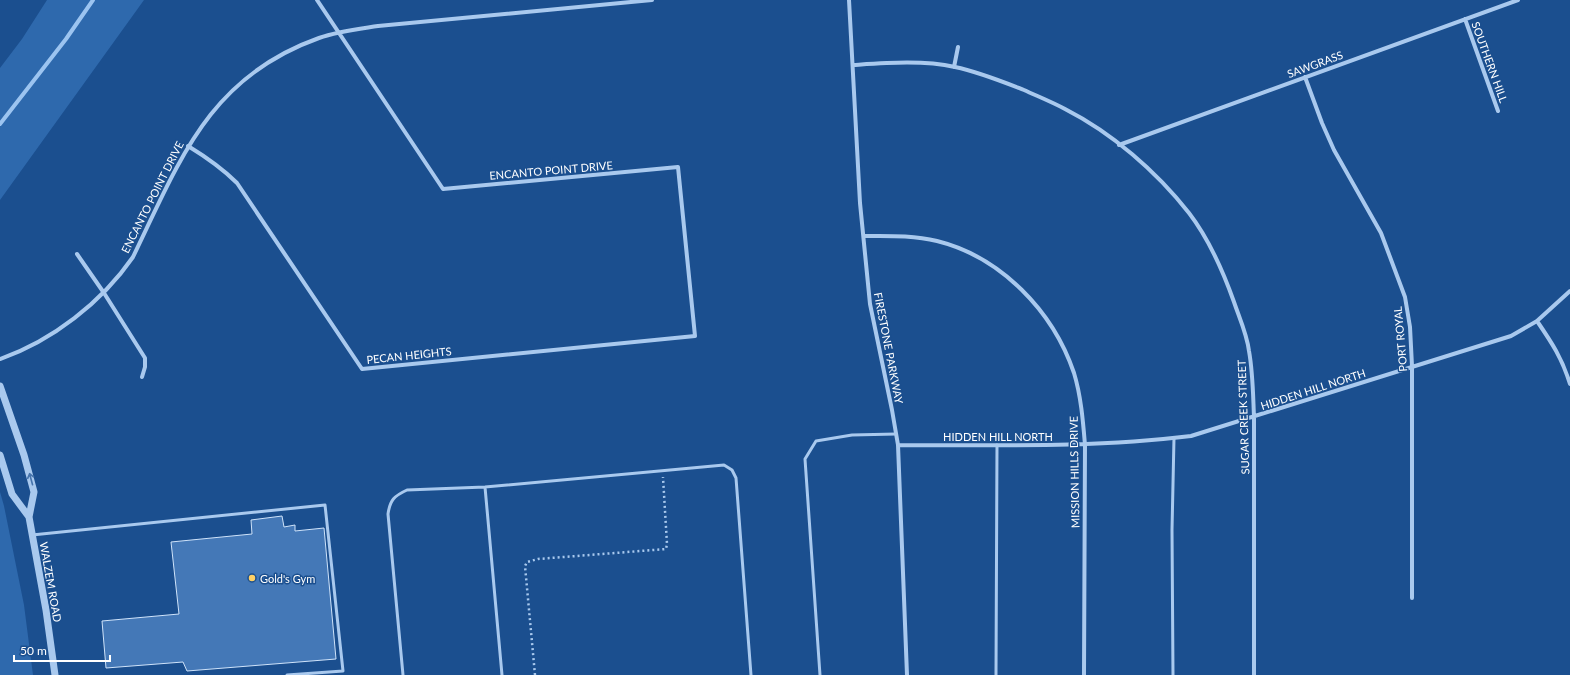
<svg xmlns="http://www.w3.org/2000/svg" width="1570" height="675" viewBox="0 0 1570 675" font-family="Lato,sans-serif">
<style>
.green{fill:#2e69ad}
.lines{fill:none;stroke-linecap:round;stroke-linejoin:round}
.stream{stroke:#9cc4f0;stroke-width:4}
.building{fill:#4478b7;stroke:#cfe3fa}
.path{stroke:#a9c9ee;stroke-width:2.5;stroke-dasharray:2 3;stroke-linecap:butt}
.service{stroke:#a9c9ee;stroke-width:3}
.minor{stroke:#a9c9ee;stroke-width:4}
.tertiary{stroke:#a9c9ee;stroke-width:7}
.oneway{stroke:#4674ac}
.poi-dot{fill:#ffd166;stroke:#1b4f8f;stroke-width:1.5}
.labels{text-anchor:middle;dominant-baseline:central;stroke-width:3;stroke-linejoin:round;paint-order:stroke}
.street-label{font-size:11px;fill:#fff;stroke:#1b4f8f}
.poi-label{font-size:11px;fill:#fff;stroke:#1b4f8f;text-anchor:start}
</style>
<rect width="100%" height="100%" fill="#1b4f8f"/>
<path class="green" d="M47,0H144L0,200V68L22,39Z
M0,492L4,506L24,605L33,675H0Z"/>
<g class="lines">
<path class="stream" d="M0,124L66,39L93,0"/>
</g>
<path class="building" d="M282,516L284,527L295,525V531L324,528L336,659L187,671L183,662L106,668L102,621L179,614L171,542L252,534L251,520Z"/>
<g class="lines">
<path class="path" d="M535,675L525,566L527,562L538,559L666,549L667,544L663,477"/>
<path class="service" d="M485,487L502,675
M32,535L325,505L343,671L287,675
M403,675L388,514C390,500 394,496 407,490L485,487L724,465L732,470L736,478L751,675
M820,675L805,459L816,441L852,435L896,434
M996,675L997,445
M1173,675L1172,530L1174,438"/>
<path class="minor" d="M849,0L860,203L870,304L892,410L898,445L907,675
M1465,19L1498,111
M853,65C885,63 923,60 955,67C979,72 1001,81 1024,90C1037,96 1052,102 1065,109C1112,133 1156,171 1189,213C1209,239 1223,271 1234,302C1239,317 1247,334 1249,351C1253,373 1253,395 1254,417V675
M954,67L958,47
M1305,77L1322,123L1334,150L1381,233L1405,297L1410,327L1412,366V598
M1119,145L1518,0
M188,146C206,157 222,168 237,183L362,369L695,336L678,167L443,189L317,0
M864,236C888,236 913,235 937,241C1001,257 1053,311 1074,373C1081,396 1083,421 1085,445L1084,675
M77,254L104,293L145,358V367L142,377
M1537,321C1552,343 1562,358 1570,384
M0,359C52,341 102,302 133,257C180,160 209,77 319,38C338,31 358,29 378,26L652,0
M898,445C996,445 1094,448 1191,436L1511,336L1537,321L1570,291"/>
<path class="tertiary" d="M0,386L24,455L34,492L29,517L46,610L55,675
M0,455L12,494L29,517"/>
</g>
<defs><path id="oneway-shaft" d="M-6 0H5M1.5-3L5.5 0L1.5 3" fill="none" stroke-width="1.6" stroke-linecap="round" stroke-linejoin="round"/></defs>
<use class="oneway" href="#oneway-shaft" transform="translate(31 479) rotate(-105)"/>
<circle class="poi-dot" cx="252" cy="578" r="4"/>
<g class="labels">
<g class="street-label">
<text transform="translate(1490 62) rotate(70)">SOUTHERN HILL</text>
<text transform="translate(1315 64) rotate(-20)">SAWGRASS</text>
<text transform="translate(551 170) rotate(-5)">ENCANTO POINT DRIVE</text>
<text transform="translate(152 197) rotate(-63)">ENCANTO POINT DRIVE</text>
<text transform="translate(1400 339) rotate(-95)">PORT ROYAL</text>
<text transform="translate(889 348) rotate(79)">FIRESTONE PARKWAY</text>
<text transform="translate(409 355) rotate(-6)">PECAN HEIGHTS</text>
<text transform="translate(1313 389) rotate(-18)">HIDDEN HILL NORTH</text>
<text transform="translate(1243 417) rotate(-92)">SUGAR CREEK STREET</text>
<text x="998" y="436">HIDDEN HILL NORTH</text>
<text transform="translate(1074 472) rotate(-91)">MISSION HILLS DRIVE</text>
<text transform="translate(51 582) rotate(80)">WALZEM ROAD</text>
</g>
<g class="poi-label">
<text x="260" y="578">Gold's Gym</text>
</g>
</g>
<path d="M14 655v6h96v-6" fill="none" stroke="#ffffff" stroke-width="2"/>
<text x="20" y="655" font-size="12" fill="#ffffff" stroke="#1b4f8f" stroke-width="3" paint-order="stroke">50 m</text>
</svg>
